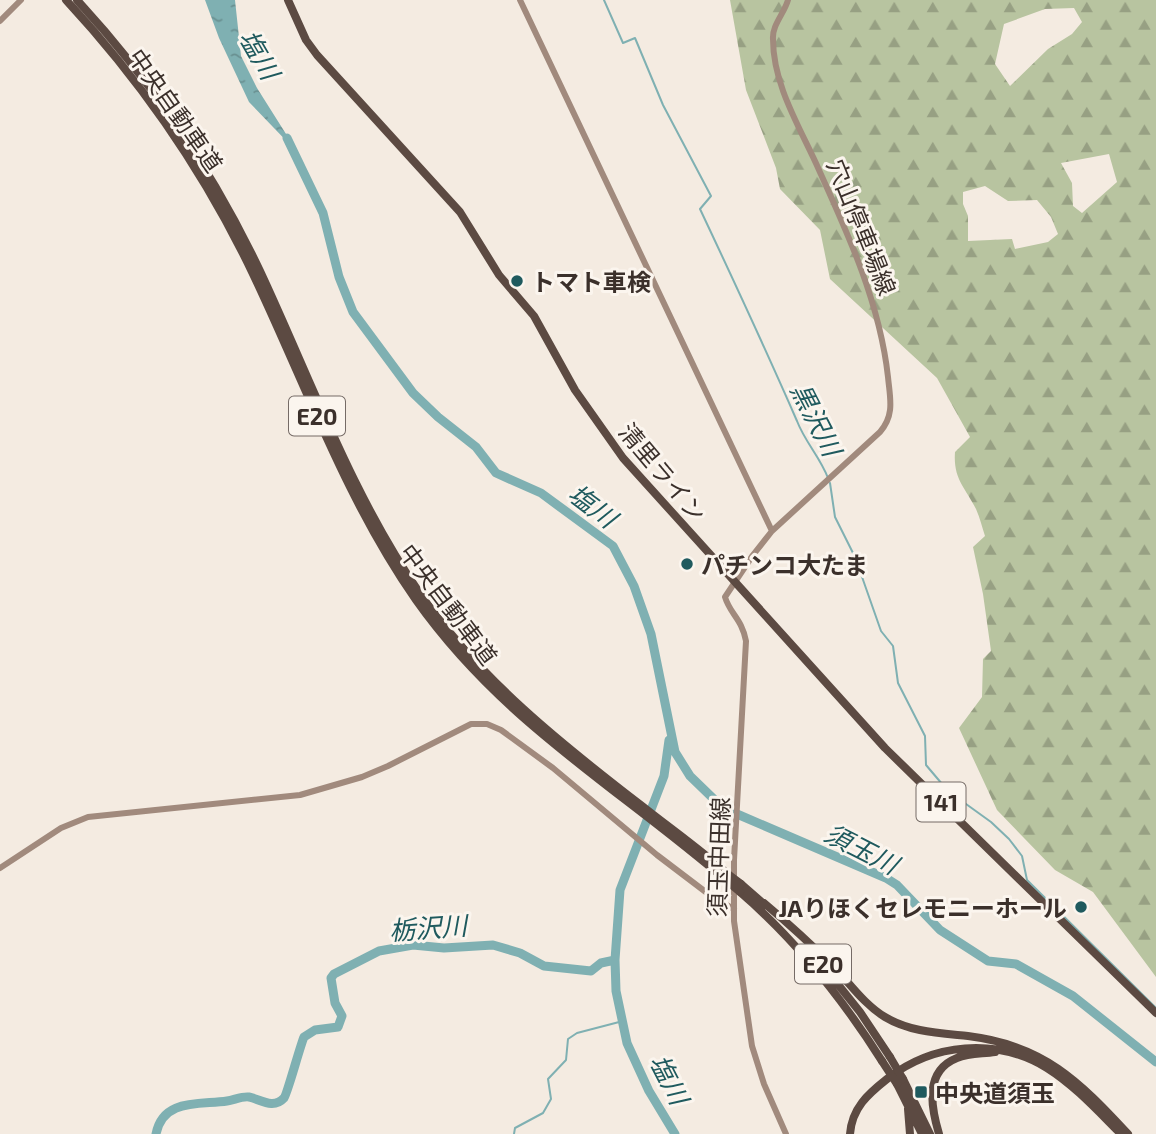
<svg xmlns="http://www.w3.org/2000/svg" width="1156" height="1134" viewBox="0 0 1156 1134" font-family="'Exo 2','Noto Sans JP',sans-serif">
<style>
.forest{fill:url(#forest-firs);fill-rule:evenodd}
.water{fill:url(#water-ripples)}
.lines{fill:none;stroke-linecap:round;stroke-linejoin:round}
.stream{stroke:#7fb0b2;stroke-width:2}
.river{stroke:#7fb0b2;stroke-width:9}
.secondary{stroke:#a18a7d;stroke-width:6}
.highway{stroke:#5c4a42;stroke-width:8}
.highway-bridge{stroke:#5c4a42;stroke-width:8}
.poi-dot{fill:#1f5a5e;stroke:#fbf5ee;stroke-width:2.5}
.labels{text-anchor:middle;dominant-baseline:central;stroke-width:6;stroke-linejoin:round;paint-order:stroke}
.shield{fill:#fbf5ee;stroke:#756b66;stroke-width:2}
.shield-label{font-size:23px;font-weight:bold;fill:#3b302b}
.street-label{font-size:24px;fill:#3b302b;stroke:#fbf5ee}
.poi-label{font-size:24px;font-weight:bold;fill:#3b302b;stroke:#fbf5ee;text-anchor:start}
.water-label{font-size:26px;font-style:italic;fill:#1f5a5e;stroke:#fbf5ee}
</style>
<defs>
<pattern id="forest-firs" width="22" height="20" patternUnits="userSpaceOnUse" patternTransform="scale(1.75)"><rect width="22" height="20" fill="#b8c4a0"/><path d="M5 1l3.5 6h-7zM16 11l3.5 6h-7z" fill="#97a083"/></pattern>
<pattern id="water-ripples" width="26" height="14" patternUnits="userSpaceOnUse" patternTransform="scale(1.75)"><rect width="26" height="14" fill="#7fb0b2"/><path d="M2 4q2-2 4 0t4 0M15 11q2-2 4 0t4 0" fill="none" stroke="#699091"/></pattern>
</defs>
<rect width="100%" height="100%" fill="#f4ebe1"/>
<path class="forest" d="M730,0H1156V977L1093,892L1055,870L997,810L959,728L982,697L983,659L991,651L983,594L973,547L985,536C982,527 980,518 976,509C965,487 953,479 955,452L970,437L937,378L830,279L820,230L780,189L776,168L746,90ZM1074,8L1082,22L1072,34L1048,49L1010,86L995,64L1004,24L1045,9ZM1109,154L1117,182L1082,213L1073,206L1072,183L1061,163ZM985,186L1008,201L1037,200L1051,217L1058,234L1048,242L1015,249L1012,239L968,241V216L963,204V192Z"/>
<path class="water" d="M205,0H235L241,56L257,88L298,153L249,102L219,38Z"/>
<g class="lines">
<path class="stream" d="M604,0L623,43L635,38L663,105L711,196L700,209C733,279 766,350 797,421C805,442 820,457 828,478
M830,483L835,517L855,557L881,631L893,646L898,683L925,736L926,765L948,791L991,822L1009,839L1022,856L1027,880L1155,1007
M514,1134L515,1128L543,1113L551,1099L548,1079L566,1060L568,1039L577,1033L623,1021"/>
<path class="river" d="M287,138L323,213L339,277L353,312L413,393L438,417L476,447L496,473L541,493L613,546L634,586L651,634L675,752L690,776L723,808L886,878L897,885L940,930L988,961L1016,964L1073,996L1156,1062
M669,740L664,776L620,890L615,960L616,991L627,1043L649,1091L675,1134
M156,1134C163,1098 200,1105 227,1101C234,1100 242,1096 249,1097C260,1099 273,1110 284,1098C287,1095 300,1046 304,1037L315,1030L338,1027L342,1016L335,1003L331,978L334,974L379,951L413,945L444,948L493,945L520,953L544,966L591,971L601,963L615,960"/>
<path class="secondary" d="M520,0L772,531
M0,21L21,0
M0,868L61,828L88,817L300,795L362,777L388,766L471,724H487L501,730L553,768L657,855L711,896L734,909
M786,1134L764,1084L752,1046L734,921V860L746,641C742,619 730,614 725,597L753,555L772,531L880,432C895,415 890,398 888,377C880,304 849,236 819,170C801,129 773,86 773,39C772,25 784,14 788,0"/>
<path class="highway" d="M66,0C142,82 205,173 253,274C305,383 346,500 416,600C503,723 618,787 728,882
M77,0C151,80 213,172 260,271C311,380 352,496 421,595C481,680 560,743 642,806C671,829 701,850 729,875
M288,0L306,40L317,55L460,212L499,275L534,316L575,390L623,458L885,748L1156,1013
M741,884L765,905
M740,892C797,941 842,998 882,1061
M764,903C789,924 812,945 835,968C851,985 865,1005 885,1017C910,1032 939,1033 968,1036C1043,1045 1079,1081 1128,1134
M816,957L860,1012L890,1057
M903,1079L930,1134
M897,1084L922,1134
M908,1109L910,1134
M850,1134C852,1108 868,1094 887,1079C933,1043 996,1037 1047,1068C1074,1085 1096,1109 1119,1132
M939,1134C931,1107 924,1071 957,1058C969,1053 982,1054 995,1052"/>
<path class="highway-bridge" d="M729,875L741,884
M728,882L740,892
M890,1057L903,1079
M882,1061L897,1084"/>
</g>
<g class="poi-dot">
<circle cx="517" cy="281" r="7"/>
<circle cx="687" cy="564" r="7"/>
<circle cx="1081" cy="907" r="7"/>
<rect x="914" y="1085" width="14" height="14" rx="3.5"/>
</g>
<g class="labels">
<g class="shield">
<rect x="289" y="396.5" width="56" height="39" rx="5"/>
<rect x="916.5" y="782.5" width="49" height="39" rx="5"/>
<rect x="795" y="944.5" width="56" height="39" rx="5"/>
</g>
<g class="shield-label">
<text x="317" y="416">E20</text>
<text x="941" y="802">141</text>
<text x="823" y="964">E20</text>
</g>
<g class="street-label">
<text transform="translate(176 110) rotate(55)">中央自動車道</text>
<text transform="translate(862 227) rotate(68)">穴山停車場線</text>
<text transform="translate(663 472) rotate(50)">清里ライン</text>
<text transform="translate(449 604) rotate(53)">中央自動車道</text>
<text transform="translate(718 857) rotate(-88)">須玉中田線</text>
</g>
<g class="poi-label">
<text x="531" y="281">トマト車検</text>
<text x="701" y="564">パチンコ大たま</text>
<text x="1067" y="907" text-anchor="end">JAりほくセレモニーホール</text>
<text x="935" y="1092">中央道須玉</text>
</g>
<g class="water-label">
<text transform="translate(260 54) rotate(60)">塩川</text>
<text transform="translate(817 419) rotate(63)">黒沢川</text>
<text transform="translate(593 505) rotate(37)">塩川</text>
<text transform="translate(862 848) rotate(27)">須玉川</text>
<text transform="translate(428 927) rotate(-4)">栃沢川</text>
<text transform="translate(670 1079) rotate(63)">塩川</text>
</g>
</g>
</svg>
